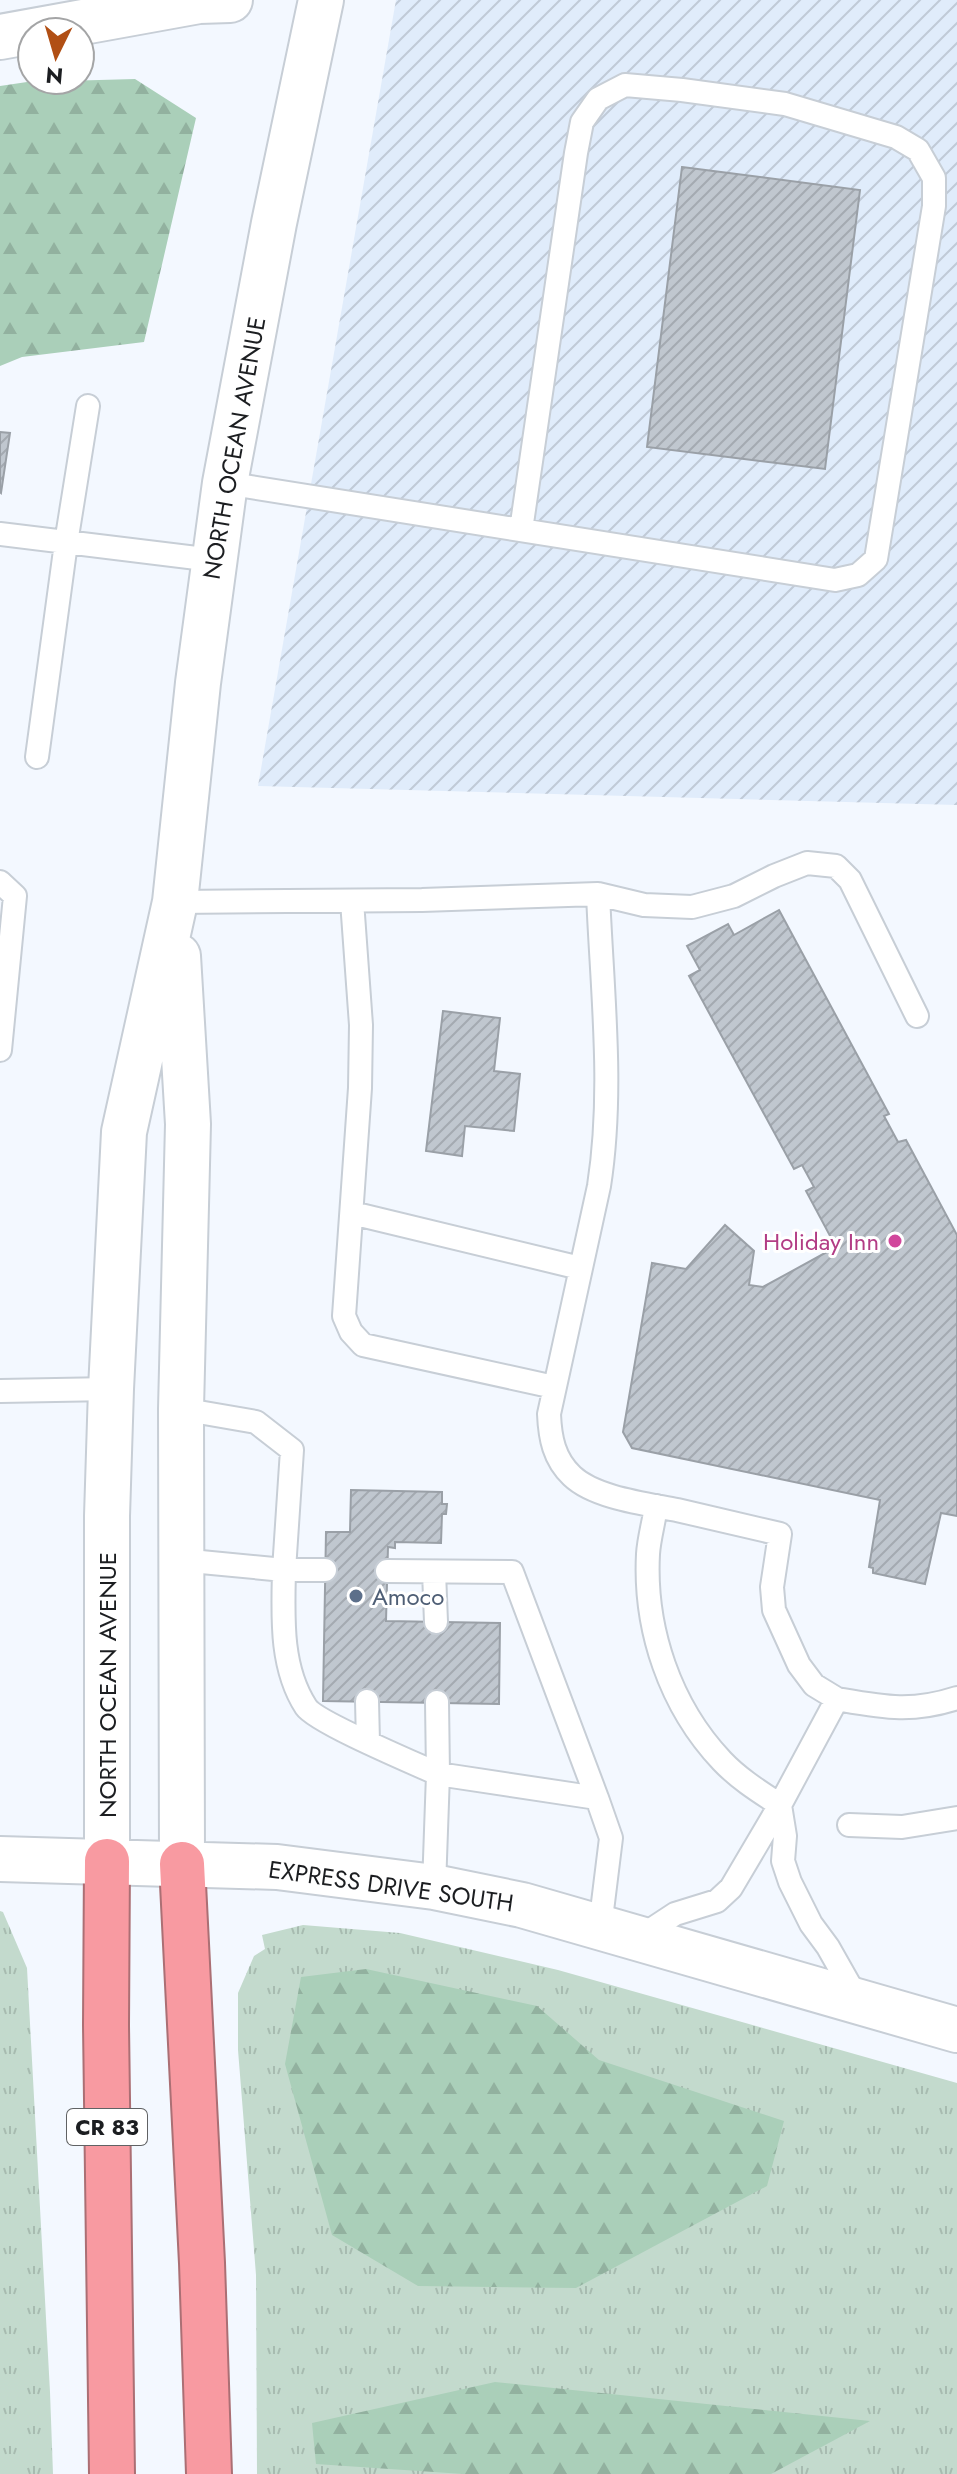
<svg xmlns="http://www.w3.org/2000/svg" width="957" height="2474" viewBox="0 0 957 2474" font-family="Jost,sans-serif">
<style>
.industrial{fill:url(#industrial-furrows)}
.grass{fill:url(#grass-tufts)}
.forest{fill:url(#forest-firs)}
.building{fill:url(#building-hatch);stroke:#9aa0a7;stroke-width:2}
.lines{fill:none;stroke-linecap:round;stroke-linejoin:round}
.lane-casing{stroke:#c7ced6;stroke-width:26}
.street-casing{stroke:#c7ced6;stroke-width:48}
.secondary-casing{stroke:#c7ced6;stroke-width:48}
.highway-casing{stroke:#ab6f74;stroke-width:48}
.lane{stroke:#fff;stroke-width:22}
.street{stroke:#fff;stroke-width:44}
.secondary{stroke:#fff;stroke-width:44}
.highway{stroke:#f89aa1;stroke-width:44}
.hotel-dot{fill:#d1479c;stroke:#fff;stroke-width:3}
.service-dot{fill:#5c6f8a;stroke:#fff;stroke-width:3}
.labels{text-anchor:middle;dominant-baseline:central;stroke-width:6;stroke-linejoin:round;paint-order:stroke}
.shield{fill:#fff;stroke:#606264;stroke-width:2}
.shield-label{font-size:22px;font-weight:bold;fill:#1c1e21}
.street-label{font-size:24px;fill:#1c1e21;stroke:#fff}
.hotel-label{font-size:24px;fill:#b23c85;stroke:#fff;text-anchor:end}
.service-label{font-size:24px;fill:#4e5e75;stroke:#fff;text-anchor:start}
</style>
<defs>
<pattern id="industrial-furrows" width="10" height="10" patternUnits="userSpaceOnUse" patternTransform="scale(2)"><rect width="10" height="10" fill="#e0ecfb"/><path d="M-1 1l2-2M0 10L10 0M9 11l2-2" fill="none" stroke="#c0cad7"/></pattern>
<pattern id="grass-tufts" width="24" height="20" patternUnits="userSpaceOnUse" patternTransform="scale(2)"><rect width="24" height="20" fill="#c3dacd"/><path d="M3 7l-1-3M5 7V3M7 7l1-3M15 17l-1-3M17 17v-4M19 17l1-3" fill="none" stroke="#a7bbb0"/></pattern>
<pattern id="forest-firs" width="22" height="20" patternUnits="userSpaceOnUse" patternTransform="scale(2)"><rect width="22" height="20" fill="#aacfb9"/><path d="M5 1l3.5 6h-7zM16 11l3.5 6h-7z" fill="#92b19f"/></pattern>
<pattern id="building-hatch" width="6" height="6" patternUnits="userSpaceOnUse" patternTransform="scale(2)"><rect width="6" height="6" fill="#c0c7cf"/><path d="M-1 1l2-2M0 6l6-6M5 7l2-2" fill="none" stroke="#a4aab1"/></pattern>
</defs>
<rect width="100%" height="100%" fill="#f3f8ff"/>
<path class="industrial" d="M396,0H957V805L258,786Z"/>
<path class="grass" d="M0,1911L3,1912L27,1968L50,2392L53,2474H0Z
M303,1925L400,1933L558,1970L957,2083V2474H257L256,2275L238,2050V1993L254,1956L265,1949L262,1935Z"/>
<path class="forest" d="M135,79L196,118L144,342L22,357L0,366V86L27,82Z
M366,1969L537,2006L599,2060L784,2121L767,2186L576,2288L418,2286L332,2235L285,2064L301,1977Z
M495,2382L870,2421L771,2474H463L316,2464L312,2423Z"/>
<path class="building" d="M682,167L860,190L825,469L647,447Z
M0,432L10,433L1,493L0,492Z
M779,910L889,1114L884,1116L898,1142L906,1140L957,1235V1516L941,1513L925,1584L873,1573V1568L869,1567L880,1500L632,1448L623,1432L652,1263L686,1269L725,1225L754,1251L749,1285L763,1287L836,1247L806,1191L814,1187L802,1165L794,1169L689,976L700,970L687,946L728,924L734,935Z
M443,1011L500,1018L494,1071L520,1074L514,1131L465,1126L462,1156L426,1151Z
M351,1490L442,1492V1504H447L446,1514H442L441,1543L395,1542V1548L388,1547L386,1621L500,1623L499,1704L323,1701L326,1532H350Z"/>
<g class="lines">
<defs>
<path id="lane" d="M225,483L835,580L858,575L876,559L934,206V178L918,150L896,137L785,104L682,90L625,85L598,99L582,122L576,153L521,530
M0,534L213,560
M37,757L66,543L88,406
M0,882L15,896L0,1050
M598,894L644,905L692,907L734,896L774,876L807,863L836,866L850,880L917,1016
M352,901L361,1025L360,1088L344,1316L351,1332L363,1345L554,1387
M175,902L422,900L598,894C602,991 614,1090 599,1186L549,1414C550,1438 554,1459 572,1476C595,1498 647,1504 677,1510C711,1518 745,1526 780,1534L772,1587L774,1610L799,1665L814,1685L837,1699L780,1805C760,1792 739,1779 722,1761C670,1706 644,1629 648,1554C649,1538 654,1522 656,1506
M352,1213L580,1268
M0,1391L111,1389
M181,1409L256,1422L292,1450L284,1570H325
M180,1560L284,1570C283,1616 280,1667 306,1707C316,1722 416,1764 438,1774L434,1887
M387,1571L512,1572L597,1798
M434,1572L436,1622
M837,1699C883,1707 911,1713 957,1698
M367,1701L368,1742
M437,1702L438,1774L597,1798L611,1838L600,1927
M849,1825L902,1827L957,1818
M640,1937L675,1914L717,1901L731,1888L780,1805L785,1836L783,1861L790,1882L811,1924L828,1947L858,2000"/>
<path id="street" d="M0,37L199,1L230,0"/>
<path id="secondary" d="M178,956L188,1124L181,1409L182,1864
M0,1859L277,1867L434,1887L522,1905L957,2030
M107,1861V1516L111,1389L124,1132L175,902L198,683L225,483L274,223L321,0"/>
<path id="highway" d="M107,1861L106,2025L112,2474
M182,1864L202,2263L209,2474"/>
</defs>
<use href="#lane" class="lane-casing"/>
<use href="#street" class="street-casing"/>
<use href="#secondary" class="secondary-casing"/>
<use href="#highway" class="highway-casing"/>
<use href="#lane" class="lane"/>
<use href="#street" class="street"/>
<use href="#secondary" class="secondary"/>
<use href="#highway" class="highway"/>
</g>
<circle class="hotel-dot" cx="895" cy="1241" r="8"/>
<circle class="service-dot" cx="356" cy="1596" r="8"/>
<g class="labels">
<rect class="shield" x="67" y="2109" width="80" height="36" rx="6"/>
<g class="shield-label">
<text x="107" y="2127">CR 83</text>
</g>
<g class="street-label">
<text transform="translate(234 448) rotate(-80)">NORTH OCEAN AVENUE</text>
<text transform="translate(107 1685) rotate(-90)">NORTH OCEAN AVENUE</text>
<text transform="translate(391 1886) rotate(8)">EXPRESS DRIVE SOUTH</text>
</g>
<g class="hotel-label">
<text x="879" y="1241">Holiday Inn</text>
</g>
<g class="service-label">
<text x="372" y="1596">Amoco</text>
</g>
</g>
<g transform="translate(56 56) rotate(185)"><circle r="38" fill="#ffffff" stroke="#a4a5a6" stroke-width="2"/>
<path d="M0-6L14 30L0 20L-14 30Z" fill="#b14f14"/>
<text y="-12" font-size="22" font-weight="bold" text-anchor="middle" fill="#1c1e21">N</text>
</g>
</svg>
